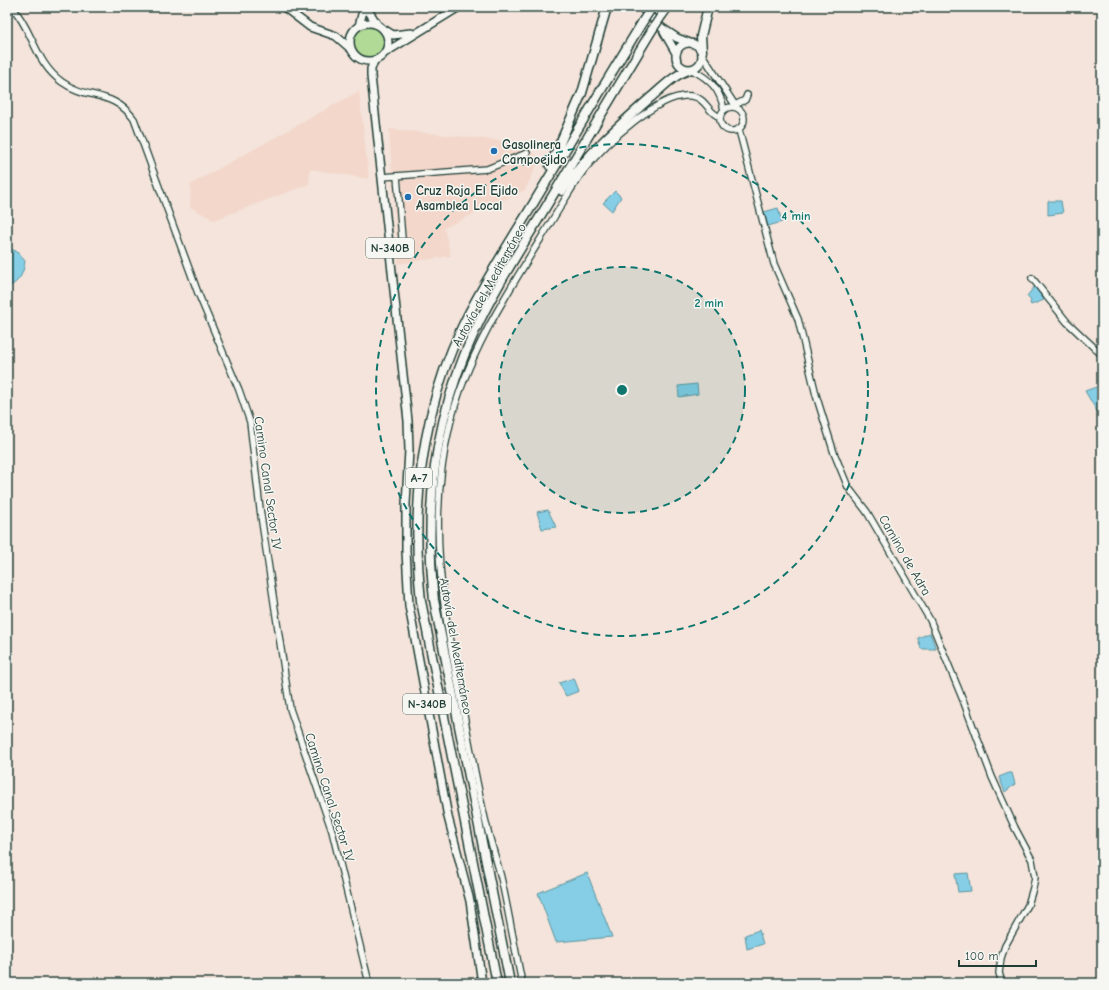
<svg xmlns="http://www.w3.org/2000/svg" width="1109" height="990" viewBox="0 0 1109 990" font-family="'Comic Neue',sans-serif">
<style>
.built{fill:#f3d7cb}
.green{fill:#b1da96;stroke:#688c65}
.water{fill:#85cee6;stroke:#5c949f}
.lines{fill:none;stroke-linecap:round;stroke-linejoin:round}
.minor-casing{stroke:#1f3d34;stroke-width:8}
.major-casing{stroke:#1f3d34;stroke-width:10}
.highway-casing{stroke:#1f3d34;stroke-width:11}
.minor{stroke:#f6f6f2;stroke-width:5.5}
.major{stroke:#f6f6f2;stroke-width:7}
.highway{stroke:#f6f6f2;stroke-width:8}
.highway-bridge-casing{stroke:#1f3d34;stroke-width:11;stroke-linecap:butt}
.highway-bridge{stroke:#f6f6f2;stroke-width:8}
.ring{fill:none;stroke:#0f766e;stroke-width:2;stroke-dasharray:7 5}
.poi-dot{fill:#1f6fb2;stroke:#f6f6f2;stroke-width:1.5}
.labels{text-anchor:middle;dominant-baseline:central;stroke-width:3;stroke-linejoin:round;paint-order:stroke}
.shield{fill:#f6f6f2;stroke:#60746d;stroke-width:1}
.shield-label{font-size:12px;font-weight:bold;fill:#1f3d34}
.poi-label{font-size:13px;font-weight:bold;fill:#1f3d34;stroke:#f6f6f2;text-anchor:start}
.street-label{font-size:13px;fill:#1f3d34;stroke:#f6f6f2}
.centre{fill:#0f766e;stroke:#f6f6f2;stroke-width:2}
.ring-label{font-size:12px;text-anchor:middle;font-weight:bold;fill:#0f766e;stroke:#f6f6f2;stroke-width:3;stroke-linejoin:round;paint-order:stroke}
</style>
<rect width="100%" height="100%" fill="#f4e4db"/>
<filter id="ink" filterUnits="userSpaceOnUse"><feTurbulence type="fractalNoise" baseFrequency=".025" numOctaves="2"/><feDisplacementMap in="SourceGraphic" scale="8" xChannelSelector="R" yChannelSelector="G"/><feConvolveMatrix kernelMatrix="1 2 1 2 8 2 1 2 1" color-interpolation-filters="sRGB"/></filter>
<g filter="url(#ink)">
<path class="built" d="M359,91L369,179L310,169L309,184L214,220L190,207L191,184Z
M389,129L516,142L540,158L525,190L444,228L451,256L398,264Z"/>
<path class="green" d="M354 42a15 15 0 1 1 30 0a15 15 0 1 1-30 0Z"/>
<path class="water" d="M615,191L621,197L612,211L603,203Z
M1048,201H1061L1063,213L1048,215Z
M778,208L782,222L768,226L764,212Z
M7,248L16,251L25,261C23,275 20,281 7,288Z
M1035,286L1044,300L1031,305L1030,303L1031,301L1027,296Z
M697,384L698,394L679,397L678,386Z
M1102,385V397L1098,413L1085,391Z
M548,510L556,527L542,529L537,512Z
M930,633L936,649H921L918,638Z
M574,678L579,691L566,696L559,683Z
M1009,773H1012L1015,784L1005,792L999,777Z
M587,873L612,937L556,942L538,893Z
M968,873L971,891L958,892L955,874Z
M759,930L763,944L747,949L745,935Z"/>
<g class="lines">
<defs>
<path id="minor" d="M12,7C33,30 35,63 62,82C87,100 113,90 134,119L198,293L239,390L250,422L260,509L290,709L332,831L369,983
M703,56L737,108
M692,70C710,79 720,89 724,110
M735,105L745,100L747,95
M720 119a12 12 0 1 1 24 0a12 12 0 1 1-24 0Z
M739,130L774,264L798,319L816,395L834,453L848,487L867,512L930,620L963,700L992,777L1015,828L1032,860L1035,877L1033,888L1028,905L1005,946L1001,958L999,973L1002,983
M397,176L403,251
M382,177L487,169L527,153
M1032,278L1067,322L1102,355
M522,983C515,949 509,915 502,882C498,863 491,845 487,827C477,787 470,746 462,705C443,609 426,522 450,424C469,346 518,277 559,209C567,196 575,182 584,170C604,145 660,91 692,96C706,98 708,113 720,117"/>
<path id="major" d="M284,7L310,27L336,36L351,49
M366,7L377,24
M641,7L662,28L677,38L690,43
M350 42a19 19 0 1 1 38 0a19 19 0 1 1-38 0Z
M359,26L364,7
M385,30L393,35L411,33
M664,32L676,53
M676 56a13 13 0 1 1 26 0a13 13 0 1 1-26 0Z
M386,52L459,7
M374,61L371,69V76L408,421L409,450L406,504V551L409,606L448,817L470,901L482,983"/>
<path id="highway" d="M662,15L668,7
M702,51L701,36L708,7
M550,166L582,93L607,7
M562,191C589,152 615,129 650,98C662,88 675,74 689,70
M497,983L421,601C411,507 421,413 462,327C483,283 511,241 536,199C571,140 607,80 643,21
M510,983L434,600C424,508 434,418 474,333C494,289 522,247 547,205C582,147 617,89 652,30"/>
</defs>
<use href="#minor" class="minor-casing"/>
<use href="#major" class="major-casing"/>
<use href="#highway" class="highway-casing"/>
<use href="#minor" class="minor"/>
<use href="#major" class="major"/>
<use href="#highway" class="highway"/>
<defs>
<path id="highway-bridge" d="M643,21L652,7
M652,30L662,15"/>
</defs>
<use href="#highway-bridge" class="highway-bridge-casing"/>
<use href="#highway-bridge" class="highway-bridge"/>
</g>
</g>
<circle cx="622" cy="390" r="123" fill="#0f766e" fill-opacity=".12"/>
<g class="ring">
<circle cx="622" cy="390" r="123"/>
<circle cx="622" cy="390" r="246"/>
</g>
<g class="poi-dot">
<circle cx="494" cy="151" r="4"/>
<circle cx="408" cy="197" r="4"/>
</g>
<g class="labels">
<g class="shield">
<rect x="366" y="238" width="48" height="20" rx="3"/>
<rect x="406" y="468" width="26" height="20" rx="3"/>
<rect x="403" y="694" width="48" height="20" rx="3"/>
</g>
<g class="shield-label">
<text x="390" y="248">N-340B</text>
<text x="419" y="478">A-7</text>
<text x="427" y="704">N-340B</text>
</g>
<g class="poi-label">
<text x="502" y="144">Gasolinera<tspan x="502" dy="15">Campoejido</tspan></text>
<text x="416" y="190">Cruz Roja El Ejido<tspan x="416" dy="15">Asamblea Local</tspan></text>
</g>
<g class="street-label">
<text transform="translate(489 285) rotate(-61)">Autovía del Mediterráneo</text>
<text transform="translate(268 483) rotate(82)">Camino Canal Sector IV</text>
<text transform="translate(905 555) rotate(60)">Camino de Adra</text>
<text transform="translate(456 646) rotate(80)">Autovía del Mediterráneo</text>
<text transform="translate(330 797) rotate(72)">Camino Canal Sector IV</text>
</g>
</g>
<circle cx="622" cy="390" r="6" class="centre"/>
<g class="ring-label">
<text x="796" y="220">4 min</text>
<text x="709" y="307">2 min</text>
</g>
<rect width="1109" height="990" fill="none" stroke="#f6f6f2" stroke-width="24"/>
<rect x="12" y="12" width="1085" height="966" fill="none" stroke="#1f3d34" stroke-width="1.5" filter="url(#ink)"/>
<path d="M959 960v6h77v-6" fill="none" stroke="#1f3d34" stroke-width="2"/>
<text x="965" y="960" font-size="12" fill="#1f3d34" stroke="#f6f6f2" stroke-width="3" paint-order="stroke">100 m</text>
</svg>
